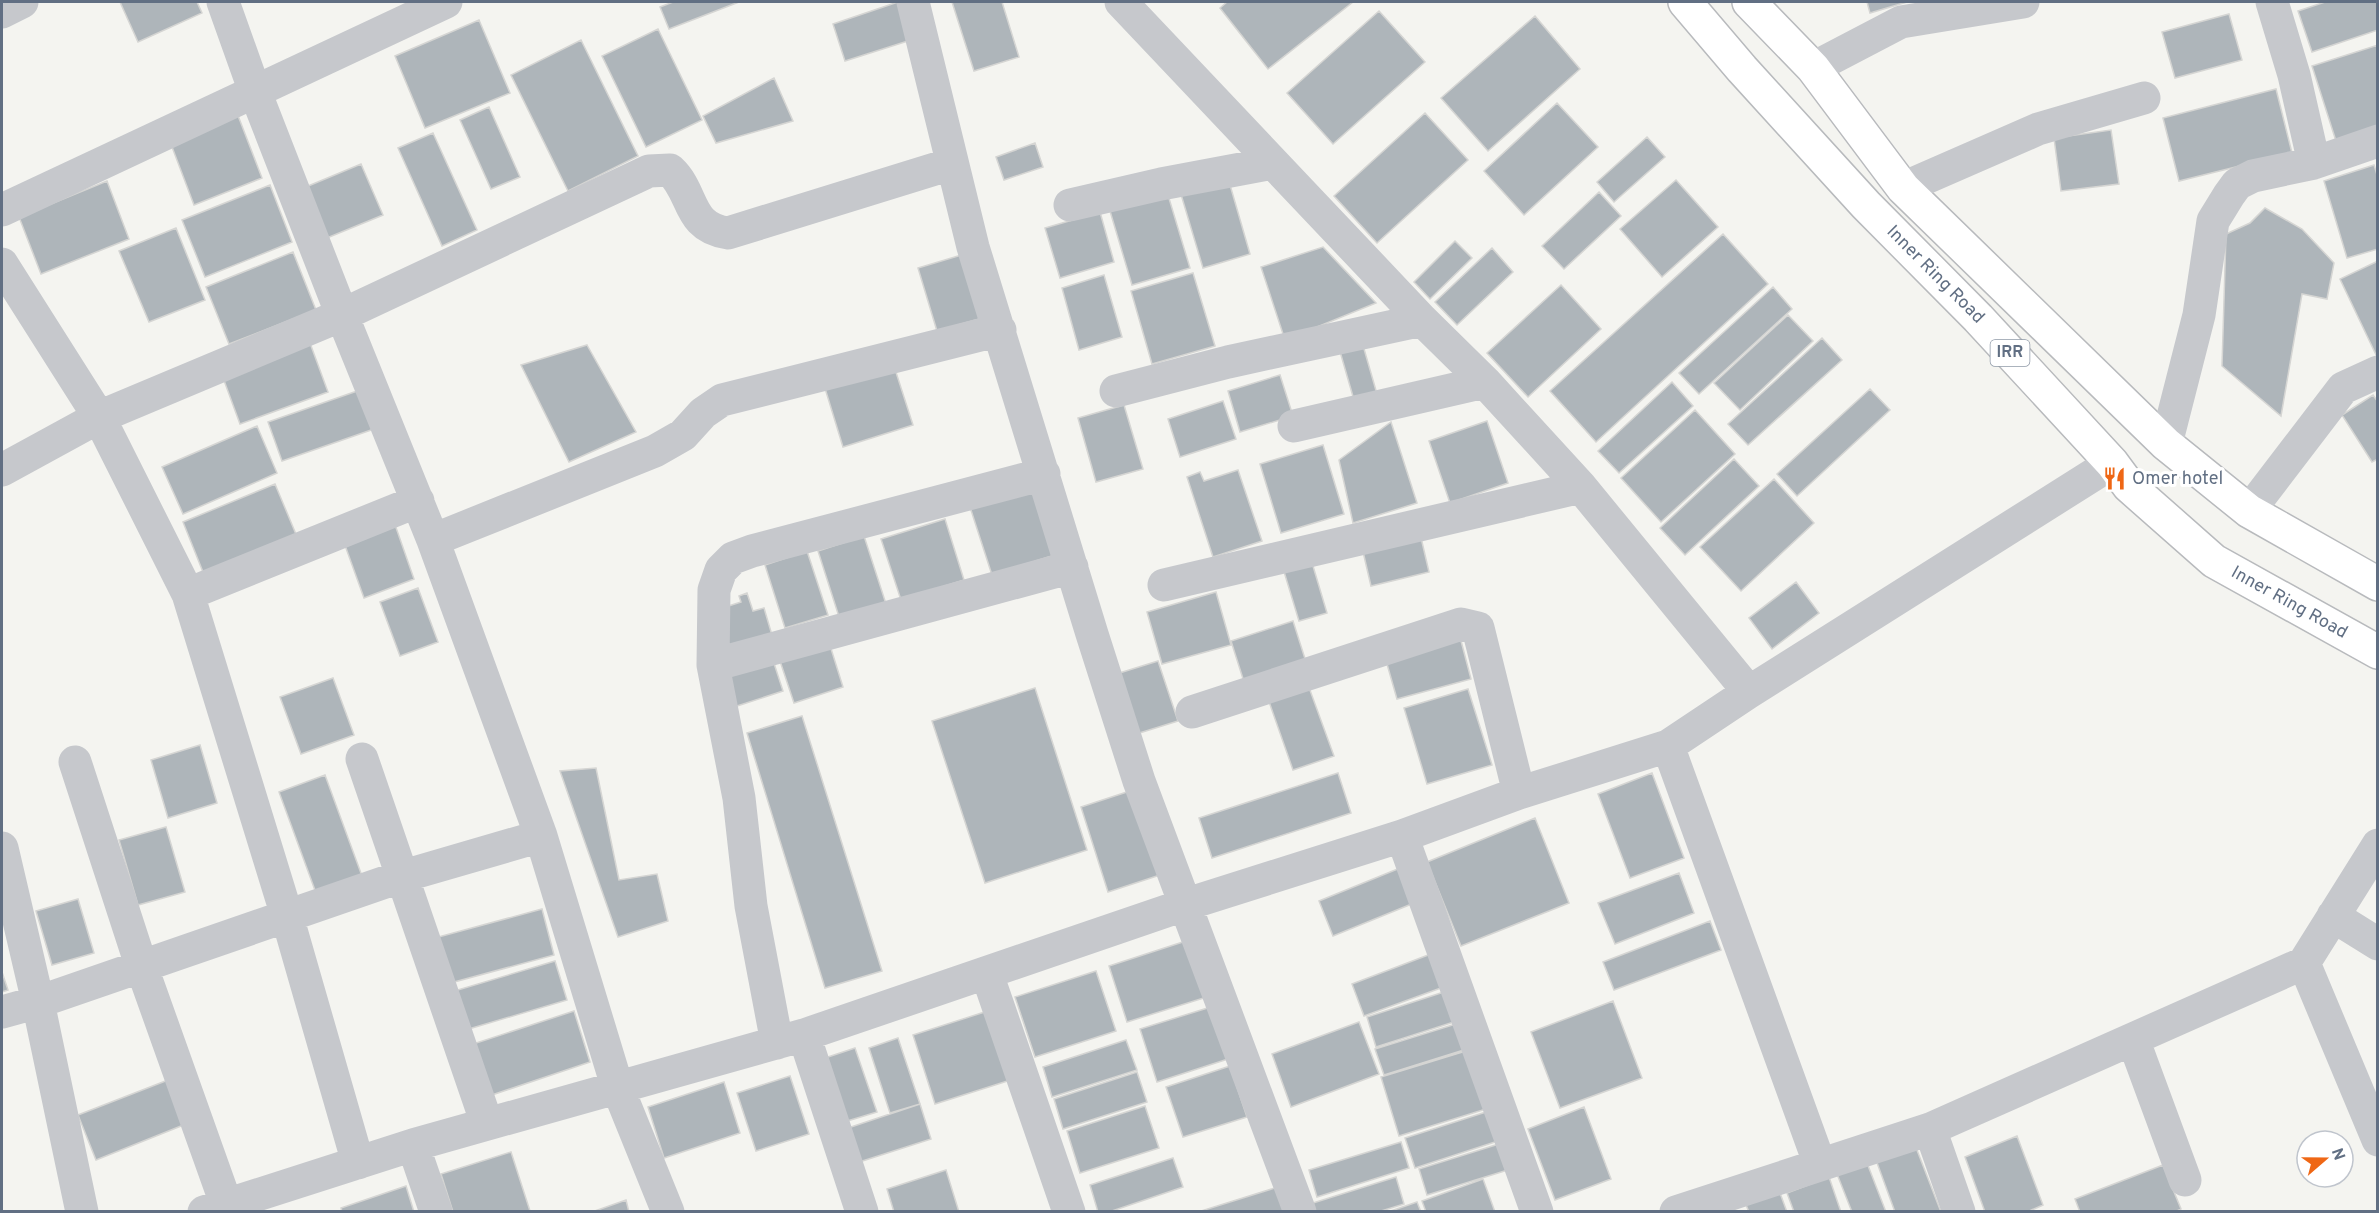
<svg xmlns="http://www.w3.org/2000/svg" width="2379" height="1213" viewBox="0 0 2379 1213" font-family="Overpass,sans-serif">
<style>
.building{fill:#aeb5ba;stroke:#d5d5d3;stroke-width:1.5}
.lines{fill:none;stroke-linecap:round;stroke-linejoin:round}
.highway-casing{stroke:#b8babd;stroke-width:36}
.minor{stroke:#c6c8cc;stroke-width:33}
.highway{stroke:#fff;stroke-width:33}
.labels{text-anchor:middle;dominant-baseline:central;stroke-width:6;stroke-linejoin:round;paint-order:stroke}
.shield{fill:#fff;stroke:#909aa8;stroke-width:1.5}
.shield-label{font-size:16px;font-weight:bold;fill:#616f83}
.street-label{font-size:18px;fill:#616f83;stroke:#fff}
.poi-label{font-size:18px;fill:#616f83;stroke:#fff;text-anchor:start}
</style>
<rect width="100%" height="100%" fill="#f4f4f0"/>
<path class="building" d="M120,2H197L202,13L138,42Z
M673,2H739L669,29L660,7Z
M898,2L911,40L845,61L833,24Z
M952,2H1002L1019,57L974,71Z
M1227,2H1353L1268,69L1220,8Z
M1867,2H1907L1870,13Z
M2325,2H2378V30L2312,52L2298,11Z
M1379,11L1425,62L1333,144L1287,93Z
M2229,14L2242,60L2175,78L2162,32Z
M1535,16L1580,69L1488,151L1441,98Z
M479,20L510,93L425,128L395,56Z
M658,29L702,120L646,147L602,56Z
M581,40L638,156L568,191L511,75Z
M2378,45V128L2336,141L2312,66Z
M774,78L793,121L716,143L703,116Z
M2276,89L2292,153L2179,181L2163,118Z
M1557,103L1598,147L1524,215L1484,171Z
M489,107L520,177L491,189L460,120Z
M237,113L262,178L194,205L169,139Z
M1425,113L1468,160L1377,243L1334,196Z
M2111,130L2119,184L2061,191L2054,138Z
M433,133L477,230L442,246L398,148Z
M1647,137L1665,157L1614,202L1597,182Z
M1035,143L1043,167L1004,180L996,157Z
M361,164L383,215L322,240L301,189Z
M2374,165L2378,178V249L2347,258L2324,181Z
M1228,178L1250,254L1203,268L1180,191Z
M1676,180L1718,227L1662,277L1620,229Z
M107,181L129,239L41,274L19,217Z
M270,185L292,242L205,277L182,220Z
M1599,192L1621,216L1564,269L1542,246Z
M1168,195L1190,268L1132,285L1110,211Z
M2265,208L2302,229L2334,263L2327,299L2302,294L2281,416L2222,366L2226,234L2250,223Z
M1100,212L1114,262L1060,278L1045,228Z
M176,228L205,300L149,322L119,251Z
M1723,234L1768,284L1596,442L1550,391Z
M1455,241L1472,258L1430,299L1414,282Z
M1323,247L1376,303L1285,340L1261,267Z
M1492,248L1513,272L1457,325L1435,302Z
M293,252L316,310L229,344L206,287Z
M968,253L986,317L937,331L918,268Z
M2378,261V359L2340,279Z
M1193,273L1215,346L1152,364L1131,291Z
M1104,275L1122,337L1079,350L1062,288Z
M1561,285L1601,329L1528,397L1487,353Z
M1773,287L1792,309L1699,394L1679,373Z
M1788,315L1813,341L1740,410L1714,383Z
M1360,335L1377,394L1354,400L1337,341Z
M1822,338L1842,360L1748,445L1728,424Z
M310,343L328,392L240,424L222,375Z
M587,345L636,432L569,462L521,365Z
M893,363L913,425L843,447L824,385Z
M1280,375L1293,416L1240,432L1228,391Z
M1672,382L1693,406L1619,473L1598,451Z
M1870,389L1890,410L1797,496L1777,474Z
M360,390L374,429L282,461L268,422Z
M2373,395L2378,402V459L2372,462L2342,415Z
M1223,401L1236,439L1180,457L1168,419Z
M1124,405L1143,469L1096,482L1078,418Z
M1695,410L1735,454L1661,522L1621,478Z
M1487,421L1508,483L1450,503L1429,441Z
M1391,422L1417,503L1353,523L1339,460Z
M257,426L277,473L183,514L162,467Z
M1323,445L1344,514L1281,533L1260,464Z
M1734,459L1759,486L1685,555L1660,528Z
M1238,470L1262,541L1213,557L1187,477L1200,472L1204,481Z
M1774,479L1814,523L1741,591L1700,547Z
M275,484L298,539L205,577L183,522Z
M1036,486L1058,554L992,575L970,507Z
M393,519L414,579L364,598L342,537Z
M945,519L964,580L901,600L881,539Z
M1419,529L1429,572L1371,586L1361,543Z
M864,536L887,607L841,623L818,551Z
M807,551L828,615L785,628L765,565Z
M1310,556L1327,613L1299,621L1282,565Z
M1796,582L1819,613L1772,649L1749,618Z
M418,588L438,642L400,656L380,602Z
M1216,592L1231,645L1162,664L1147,612Z
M747,593L753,611L764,608L774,642L730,655L716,610L741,602L739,596Z
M1293,621L1307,665L1245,685L1231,641Z
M1460,637L1471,679L1397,699L1385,657Z
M828,639L843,687L794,703L778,655Z
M770,651L783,691L734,707L720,667Z
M1158,661L1178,721L1133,735L1113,675Z
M333,678L354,735L301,754L280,697Z
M1307,682L1334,756L1293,770L1267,696Z
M1035,688L1087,850L985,883L932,721Z
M1468,689L1492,765L1427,784L1404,708Z
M802,716L882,971L825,988L747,733Z
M200,745L217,803L168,818L151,760Z
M596,768L619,880L657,874L668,921L618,937L560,771Z
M1338,773L1351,813L1212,858L1199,818Z
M1652,773L1684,858L1630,878L1598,794Z
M325,775L362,876L316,893L279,792Z
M1136,789L1163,874L1108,892L1081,807Z
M1535,818L1569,903L1461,946L1427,862Z
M166,827L185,892L138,905L119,840Z
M1400,868L1414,903L1333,936L1319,901Z
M1679,873L1694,913L1615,944L1598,903Z
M78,899L94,953L52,965L36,911Z
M542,909L554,955L443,985L431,939Z
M1710,921L1721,950L1614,990L1603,962Z
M1192,939L1210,996L1127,1022L1109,966Z
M1436,952L1449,985L1364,1016L1352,984Z
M555,961L567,1000L462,1031L451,992Z
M1096,971L1116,1031L1035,1057L1015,997Z
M2,972L8,990L2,992Z
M1450,990L1460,1020L1376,1047L1367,1017Z
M1613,1001L1642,1078L1560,1108L1531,1032Z
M1214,1006L1231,1058L1157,1082L1140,1029Z
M994,1009L1017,1078L935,1104L913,1035Z
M574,1011L590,1062L483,1098L467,1046Z
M1359,1022L1379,1074L1291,1107L1272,1054Z
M1459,1023L1467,1049L1384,1075L1375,1049Z
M898,1038L920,1104L890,1113L869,1048Z
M1126,1040L1137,1070L1052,1097L1043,1067Z
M855,1048L877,1112L844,1122L822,1059Z
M1469,1050L1486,1109L1399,1136L1381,1077Z
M1230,1066L1247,1117L1183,1137L1166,1087Z
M1137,1072L1147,1102L1063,1129L1054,1099Z
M790,1076L809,1134L756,1151L737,1093Z
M168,1080L186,1124L96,1160L78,1115Z
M724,1082L740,1133L664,1158L648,1107Z
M920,1104L931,1139L853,1164L842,1130Z
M1145,1106L1159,1148L1080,1173L1067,1131Z
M1584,1107L1611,1179L1555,1200L1528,1129Z
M1489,1111L1498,1141L1415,1168L1405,1138Z
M2017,1136L2043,1205L2027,1212H1985L1965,1157Z
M1401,1142L1409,1168L1317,1197L1309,1170Z
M1502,1143L1511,1169L1427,1195L1419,1169Z
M1915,1145L1941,1212H1895L1876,1160Z
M511,1152L530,1211L453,1212L441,1174Z
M1173,1158L1183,1187L1109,1212H1098L1090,1185Z
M1867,1163L1886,1212H1852L1837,1174Z
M2163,1165L2181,1209L2175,1212H2080L2075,1199Z
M946,1170L959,1212H894L887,1189Z
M1396,1177L1404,1204L1378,1212H1315L1313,1203Z
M1829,1177L1841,1212H1794L1787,1193Z
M1483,1179L1495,1212H1426L1422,1201Z
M406,1186L414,1212H342L341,1208Z
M1278,1187L1286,1212H1201V1211Z
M1780,1193L1787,1212H1749L1746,1205Z
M626,1200L629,1212H592Z
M1417,1202L1421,1212H1388Z"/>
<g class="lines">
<defs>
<path id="highway" d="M1685,2L1742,69L1866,205L1978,318L2112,463L2129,486L2214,561L2378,652
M1749,2L1813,68L1903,188L2166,444L2249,511L2378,584"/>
</defs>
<use href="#highway" class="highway-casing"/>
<path class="minor" d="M223,2L254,89L342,315L433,540L541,836L617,1086L668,1212
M913,2L973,247L1092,634L1139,781L1300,1212
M1121,2L1422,320L1485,382L1581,487L1749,692
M2272,2L2294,75L2314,163
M2,12L22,2
M1813,68L1901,22L2023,2
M1903,188L2038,129L2144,98
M1070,205L1161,184L1273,163
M2,210L446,2
M2,264L99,417L188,594L287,916L358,1163
M1116,391L1228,362L1422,320
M1294,426L1485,382
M2166,444L2199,315L2213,221L2229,195L2237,184L2253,176L2314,163L2378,141
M2,470L99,417L342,315L649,171L670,170C695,193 686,227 728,233L951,164
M2249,511L2343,388L2378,372
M433,540L655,451L683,435L703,413L722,400L1000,330
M1164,585L1581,487
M188,594L418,501
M713,665L1072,567
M1192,712L1461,624L1478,628L1519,793
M1668,746L1820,1165
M362,759L487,1124
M75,762L141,965L229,1212
M1402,836L1537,1212
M2,848L38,1002L82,1212
M2333,916L2378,944
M2304,963L2378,1140
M987,974L1069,1212
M2,1012L38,1002L400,877L541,836
M804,1035L862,1212
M2133,1039L2185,1180
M777,1043L751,906L739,798L713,665L714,590L721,570L733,558L752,551L1044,474
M1930,1129L1959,1212
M413,1145L436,1212
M204,1212L413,1145L804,1035L1184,905L1402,836L1519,793L1668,746L1749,692L2112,463
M1676,1212L1930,1129L2304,963L2378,845"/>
<use href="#highway" class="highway"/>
</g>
<defs>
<symbol id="restaurant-bare" viewBox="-9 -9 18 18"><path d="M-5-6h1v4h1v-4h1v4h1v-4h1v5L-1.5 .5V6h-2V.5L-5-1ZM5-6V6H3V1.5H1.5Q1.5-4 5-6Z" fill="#ef6715" stroke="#fff" stroke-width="2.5" paint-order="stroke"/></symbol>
</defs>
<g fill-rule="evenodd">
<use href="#restaurant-bare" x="2098" y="462" width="33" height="33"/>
</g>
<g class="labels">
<rect class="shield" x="1990.5" y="340" width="39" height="26" rx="4.5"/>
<g class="shield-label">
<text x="2010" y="353">IRR</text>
</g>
<g class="street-label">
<text transform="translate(1935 275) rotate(45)">Inner Ring Road</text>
<text transform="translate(2289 603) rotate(29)">Inner Ring Road</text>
</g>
<g class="poi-label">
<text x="2132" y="479">Omer hotel</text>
</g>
</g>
<rect width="2379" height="1213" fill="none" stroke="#616f83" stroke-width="6"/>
<g transform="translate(2325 1159) rotate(70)"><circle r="28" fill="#ffffff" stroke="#c0c5cd" stroke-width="1.5"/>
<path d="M0-4.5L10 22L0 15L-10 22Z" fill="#ef6715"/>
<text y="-9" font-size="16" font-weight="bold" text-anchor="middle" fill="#616f83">N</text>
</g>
</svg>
